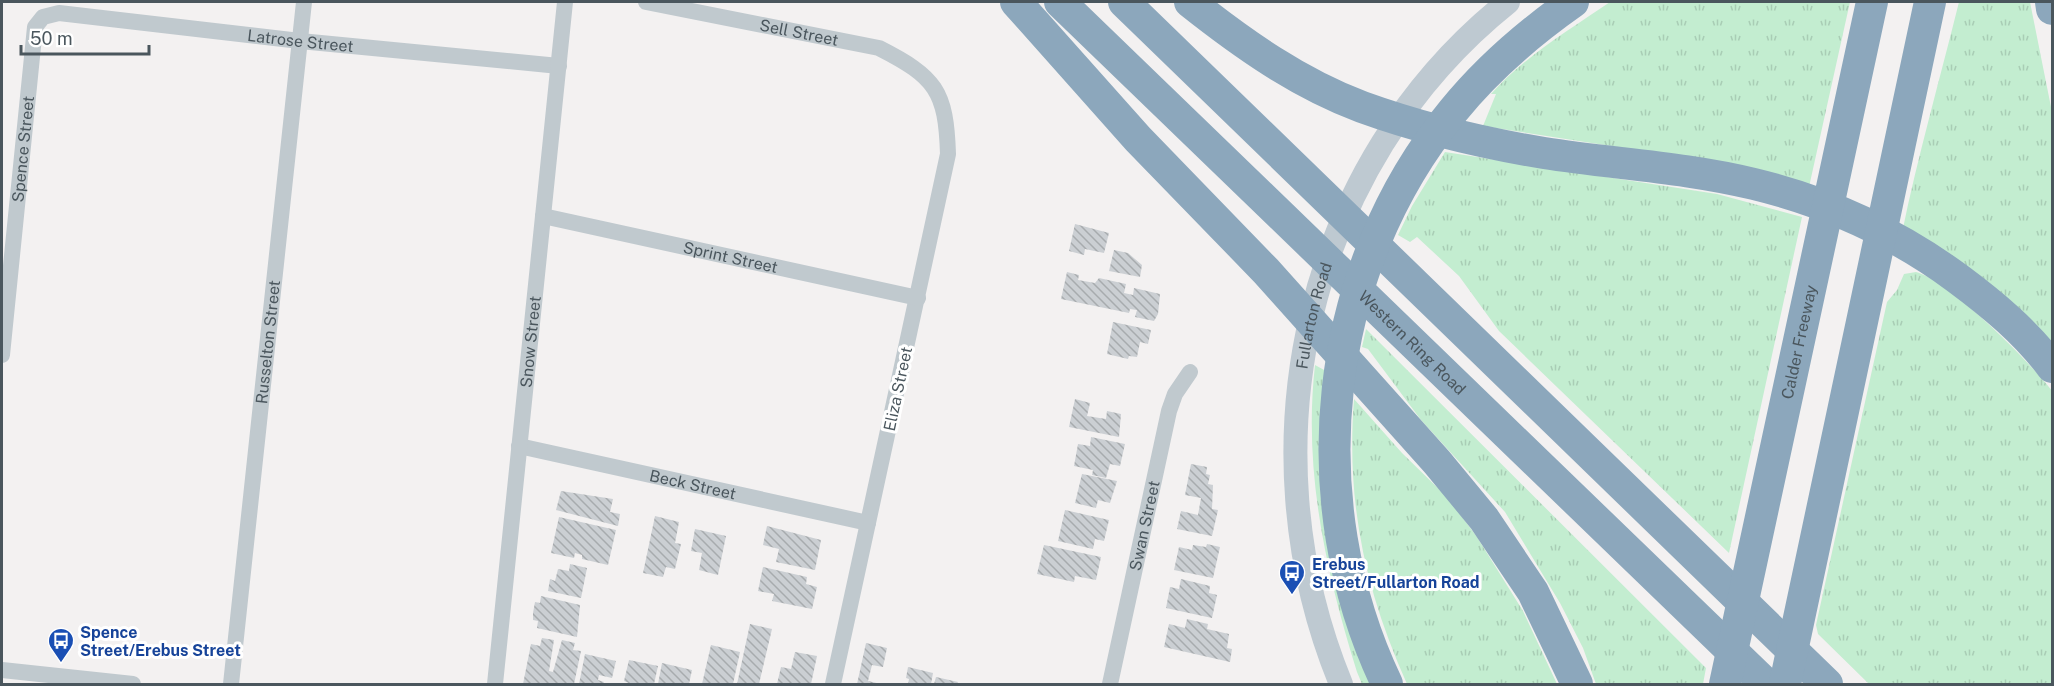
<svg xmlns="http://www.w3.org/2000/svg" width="2054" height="686" viewBox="0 0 2054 686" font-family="'Public Sans',sans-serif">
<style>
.grass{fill:url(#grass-tufts)}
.building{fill:url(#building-back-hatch)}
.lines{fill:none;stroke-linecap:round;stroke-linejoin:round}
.minor{stroke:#c0c9ce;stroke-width:16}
.secondary{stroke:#bec9d1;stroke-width:24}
.motorway{stroke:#8ca7bc;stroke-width:32}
.labels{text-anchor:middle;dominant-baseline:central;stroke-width:6;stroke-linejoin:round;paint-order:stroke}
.street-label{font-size:16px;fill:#4a565d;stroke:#fff}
.transit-label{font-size:16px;font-weight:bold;fill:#164399;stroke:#fff;text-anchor:start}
</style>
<defs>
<pattern id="grass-tufts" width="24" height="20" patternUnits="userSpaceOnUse" patternTransform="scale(1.5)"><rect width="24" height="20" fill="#c3edd0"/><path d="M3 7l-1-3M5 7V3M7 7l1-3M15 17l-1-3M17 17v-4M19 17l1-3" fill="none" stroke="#a9cdb5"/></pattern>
<pattern id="building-back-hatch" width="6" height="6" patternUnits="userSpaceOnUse" patternTransform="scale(1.5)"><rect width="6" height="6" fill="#cbcfd3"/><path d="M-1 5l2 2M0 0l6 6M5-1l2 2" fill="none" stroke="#a7abae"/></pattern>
</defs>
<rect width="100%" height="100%" fill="#f3f1f1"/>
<path class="grass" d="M1610,2H1850L1809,187L1688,158L1483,126L1496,94H1491C1524,57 1569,30 1610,2Z
M1959,2H2030L2052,112V347L1902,233C1918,155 1940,79 1959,2Z
M1445,152L1717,194L1802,217L1729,553L1499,331L1459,276L1417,237L1410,242L1398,235L1412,206Z
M1916,272C1950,281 2030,362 2052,391V684H1869L1818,634L1816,625L1887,302L1897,290L1904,274Z
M1366,329L1706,668L1703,684H1596L1583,648L1560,603L1505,512L1421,420L1368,349L1362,347Z
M1315,365L1326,371L1375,684H1362L1357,672C1326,572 1303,471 1315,365Z
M1354,399L1402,453L1448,498L1477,537L1523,611L1557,684H1407C1365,590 1346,503 1354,399Z"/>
<path class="building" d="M1075,224L1109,233L1104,253L1085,249L1084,255L1069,251Z
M1114,250L1128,253L1142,265L1140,277L1109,271Z
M1067,272L1079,275L1078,280L1095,283L1099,278L1126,284L1124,293L1133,295L1134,288L1160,294L1158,314L1154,321L1135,317L1137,310L1130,309L1129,313L1061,299Z
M1113,322L1151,330L1148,344L1140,342L1137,357L1129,356L1128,359L1107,354Z
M1075,399L1090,403L1087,416L1106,419L1107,411L1121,414L1119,437L1069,427Z
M1091,437L1125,444L1120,466L1110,464L1106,478L1092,475L1093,470L1074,466L1078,444L1090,446Z
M1191,464L1207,467L1206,474L1210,475L1208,484L1213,485L1212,509L1218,510L1212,536L1177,529L1181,511L1198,515L1201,498L1185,495Z
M1082,474L1117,481L1110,503L1098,500L1096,508L1075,503Z
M561,491L613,499L610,512L620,514L618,526L556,510Z
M1065,510L1109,520L1104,541L1095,539L1093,549L1058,541Z
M655,516L679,522L675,543L681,544L675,569L666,567L663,577L643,573Z
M559,517L616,530L608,565L582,559V555L575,553L574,558L551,553Z
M767,526L821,540L815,570L776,562L779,549L763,545Z
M695,529L726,536L718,575L699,570L702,553L691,551Z
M1207,544L1220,547L1213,578L1174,570L1179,547L1192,550L1193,545L1206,547Z
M1044,545L1101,557L1096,580L1075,576L1074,582L1037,574Z
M570,564L587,568L581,598L548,591L550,579L555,581L558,569L569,571Z
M763,567L807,577L806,584L817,587L812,609L772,601L774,594L758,591Z
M1181,579L1210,586L1209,593L1217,595L1212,618L1166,608L1170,587L1179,589Z
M541,596L580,605L577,637L537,628L538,621L533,620V613L535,602L540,603Z
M1187,619L1208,624L1207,629L1229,634L1227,648L1232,649L1230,662L1164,647L1169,624L1185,628Z
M750,624L772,629L759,684H737Z
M542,638L554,640L549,671L553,672L562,640L575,643L573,650L581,651L574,684H523L531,644L540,646Z
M866,643L887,648L883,667L872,665L868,681L881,684H857Z
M711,645L740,652L733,684H702Z
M795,652L817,656L811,684H777L781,667L791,669Z
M585,654L616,661L612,678L599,675L598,680L604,682L603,684H579Z
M629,660L658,666L654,684H631L624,681Z
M662,663L692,670L689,684H658Z
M908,667L933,673L931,684H908L909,679L906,678Z
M936,677L958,682L957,684H934Z"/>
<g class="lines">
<g class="minor">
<path id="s1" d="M646,2L879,48C936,77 946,91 948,154L833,684"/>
<path id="s2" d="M543,216L918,298"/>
<path id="s3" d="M2,355L35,27L43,17L59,13L300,41L559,66"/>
<path id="s4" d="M519,446L868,523"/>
<path d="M2,670L133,684"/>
<path id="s5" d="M231,684L304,2"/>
<path id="s6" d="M495,684L565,2"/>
<path id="s7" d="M1110,684L1169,411L1175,394L1190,372"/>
</g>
<path class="secondary" id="s8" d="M1341,684C1243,446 1305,164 1508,2"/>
<g class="motorway">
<path d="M1016,2L1138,139L1266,271L1437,462L1484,519L1533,592L1577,684"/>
<path id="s9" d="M1060,2L1766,684"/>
<path d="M1124,2L1827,684"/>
<path d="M1190,2C1243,44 1298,83 1362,107C1420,128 1483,143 1544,153C1614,164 1684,167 1754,184C1828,202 1896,233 1957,278C1992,304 2026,332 2052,367"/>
<path d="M2051,2L2052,9"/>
<path d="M1387,684C1299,500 1322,270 1453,111C1487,69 1529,33 1573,2"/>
<path id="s10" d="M1725,684L1872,2"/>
<path d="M1785,684L1930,2"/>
</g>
</g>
<defs>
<symbol id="bus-pin" viewBox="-11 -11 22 30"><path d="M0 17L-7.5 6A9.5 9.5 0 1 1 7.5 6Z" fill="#1a4fb4" stroke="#fff"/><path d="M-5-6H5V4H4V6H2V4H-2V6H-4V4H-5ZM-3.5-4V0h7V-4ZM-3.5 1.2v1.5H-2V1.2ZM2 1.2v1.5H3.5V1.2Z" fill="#fff"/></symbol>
</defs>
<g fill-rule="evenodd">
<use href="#bus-pin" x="1277" y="558" width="30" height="40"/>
<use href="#bus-pin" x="46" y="626" width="30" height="40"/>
</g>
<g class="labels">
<g class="street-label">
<text stroke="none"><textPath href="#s1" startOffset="156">Sell Street</textPath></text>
<text stroke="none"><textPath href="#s3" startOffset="602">Latrose Street</textPath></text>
<text stroke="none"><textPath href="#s3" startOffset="207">Spence Street</textPath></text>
<text stroke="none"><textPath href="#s2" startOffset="192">Sprint Street</textPath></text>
<text stroke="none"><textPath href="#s8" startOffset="376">Fullarton Road</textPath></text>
<text stroke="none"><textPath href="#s9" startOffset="490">Western Ring Road</textPath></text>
<text stroke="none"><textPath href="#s5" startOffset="344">Russelton Street</textPath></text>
<text stroke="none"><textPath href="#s6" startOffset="344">Snow Street</textPath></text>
<text stroke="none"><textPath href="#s10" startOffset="350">Calder Freeway</textPath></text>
<text transform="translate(898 389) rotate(-78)">Eliza Street</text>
<text stroke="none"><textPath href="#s4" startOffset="178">Beck Street</textPath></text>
<text stroke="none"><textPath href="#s7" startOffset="162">Swan Street</textPath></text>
</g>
<g class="transit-label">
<text x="1312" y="564">Erebus<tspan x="1312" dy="18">Street/Fullarton Road</tspan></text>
<text x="80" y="632">Spence<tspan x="80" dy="18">Street/Erebus Street</tspan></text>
</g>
</g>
<rect width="2054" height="686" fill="none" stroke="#4a565d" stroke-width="6"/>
<path d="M21 45v9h128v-9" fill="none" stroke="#4a565d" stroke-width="3"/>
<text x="30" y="45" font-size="18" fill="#4a565d" stroke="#ffffff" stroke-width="4.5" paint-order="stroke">50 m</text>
</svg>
